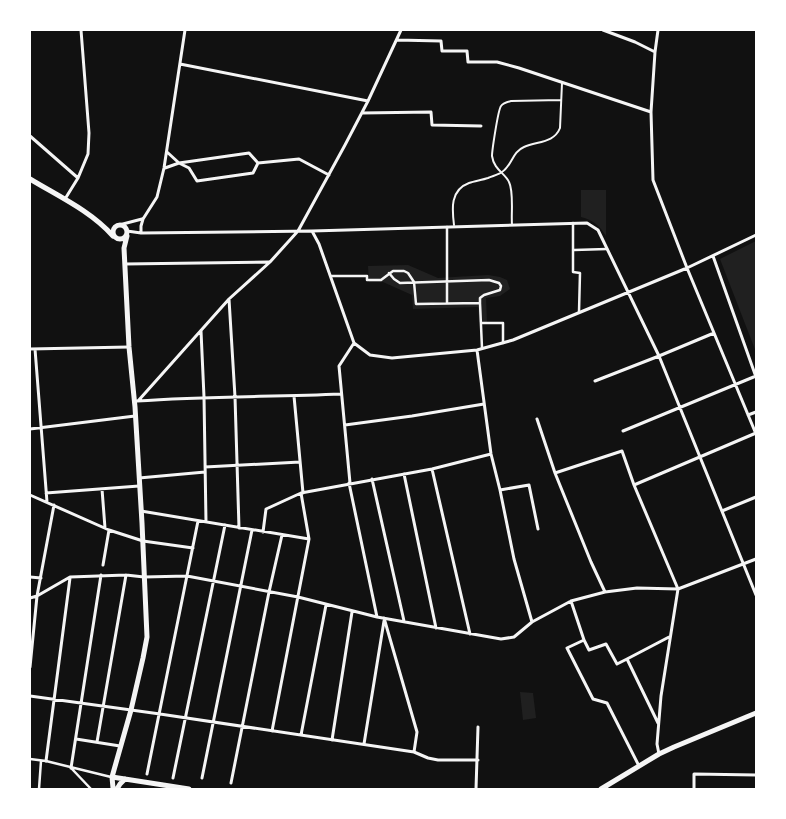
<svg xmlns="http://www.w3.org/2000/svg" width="786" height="819" viewBox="0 0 786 819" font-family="'Times New Roman',serif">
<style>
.green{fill:#202020}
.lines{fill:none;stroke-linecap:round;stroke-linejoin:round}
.service{stroke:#f5f5f5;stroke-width:2}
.pedestrian{stroke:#f5f5f5;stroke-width:2.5}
.minor{stroke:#f5f5f5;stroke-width:3}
.secondary{stroke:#f5f5f5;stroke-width:5}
</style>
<rect width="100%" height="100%" fill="#111"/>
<path class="green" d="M581,190H606V236C599,225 593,220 581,217Z
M756,241V352L720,259Z
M408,265L438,278L488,275L500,277L507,280L510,289L500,296L486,298L487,322H479L478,307L413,309L412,295L383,282H369L368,266Z
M520,692L533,693L536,718L523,720Z"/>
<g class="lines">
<path class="service" d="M454,225C452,209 450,190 469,183C475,181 482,180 488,178C492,176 498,175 502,172C512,166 512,152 524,147C538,141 554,143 560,128L562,83
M512,225C511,213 514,192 509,182C505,173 494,170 492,156C492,151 498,110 501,106C503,103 507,102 511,101L561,100"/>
<path class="pedestrian" d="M573,223V272L580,273L579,312
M447,227V303
M574,250L607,249
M389,273L394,279L400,283L489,280L499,283L501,286L500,290L484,295L480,298V303
M331,276H367V280H381L393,271H404L408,273L414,282L416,304L480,303L482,348
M481,323H503V343
M30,759L46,761L111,777
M72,769L91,789
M39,789L41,761"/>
<path class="minor" d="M603,30L635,42L655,52
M658,30L655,52L651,112L653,180L687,268L756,434
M397,40L441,41L442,51H467L468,62H497L519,68L651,112
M180,64L368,101
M362,113L431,112L432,125L481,126
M30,136L78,178
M167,152L179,163L189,168L197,181L253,173L258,163
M258,163L299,159L329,175
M165,168L179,163L249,153L258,163
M65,199L78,178L88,154L89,133L81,30
M119,225L142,219
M127,231L141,233L312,231L587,223L598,230L659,356L756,595
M312,231L319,244L354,343L370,355L392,358L477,350L513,340L687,268L756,235
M141,233V226L143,219L157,197L164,168L185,30
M713,256L756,377
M125,264L269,262
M229,299L235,397L239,528
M201,331L204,397L206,522
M30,349L129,347
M35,349L47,502
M477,350L491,454L500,490L514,559L532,622
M595,381L659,356L714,333
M294,396L303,493
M137,401C205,396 273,397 341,394
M138,401L229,299L270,262L298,231L345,145L368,101L401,30
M748,415L756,412
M537,419L555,473L591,562L605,592
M345,425L412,416L484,404
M30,429L135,416
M623,431L756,376
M205,467L300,462
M432,469L470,634
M555,473L622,451L634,485L678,589
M404,474L436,628
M139,478L205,472
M372,479L404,621
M349,483L377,617
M350,483L339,366L354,343
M634,485L756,433
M102,489L105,528
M500,490L529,485L538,529
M46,493L139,486
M30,495L109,530L143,541L193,548
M141,511L309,539
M722,511L756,497
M263,532L266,509L301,493L432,469L491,454
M103,565L109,530
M30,577L41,578
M30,598L37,596L70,577L126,575L144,577L187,576L298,597L377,617L501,639L514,637L532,622L571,601L605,592L637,588L678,589L756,559
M571,601L584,640L567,648L593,699L607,703L639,766
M384,618L417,732L414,752
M584,640L589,650L606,644L617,664L627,659
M30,667L37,596L54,505
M30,696L160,714L414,752L428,758L438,760H478
M658,723L627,659L669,637
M272,731L309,539L301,493
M301,735L326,605
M76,739L120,746
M332,740L352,612
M97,742L126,575
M364,744L384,621
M659,754L657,744L661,696L678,589
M46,761L70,578
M71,768L101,575
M147,774L198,521
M173,778L225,525
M202,778L252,530
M231,783L269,592L282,535
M476,789L478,727
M694,789V774L756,775"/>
<path class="secondary" d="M30,179C58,196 91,211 113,236
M113 232a7 7 0 1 1 14 0a7 7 0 1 1-14 0Z
M112,777L189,789
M113,788L112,777L131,710L143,658L147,637L142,523L135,407L129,347L124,248L127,236
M117,789L120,784L125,779
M601,789L659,754L674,747L756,713"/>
</g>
<rect width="786" height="819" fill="none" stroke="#ffffff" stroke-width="62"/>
</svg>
